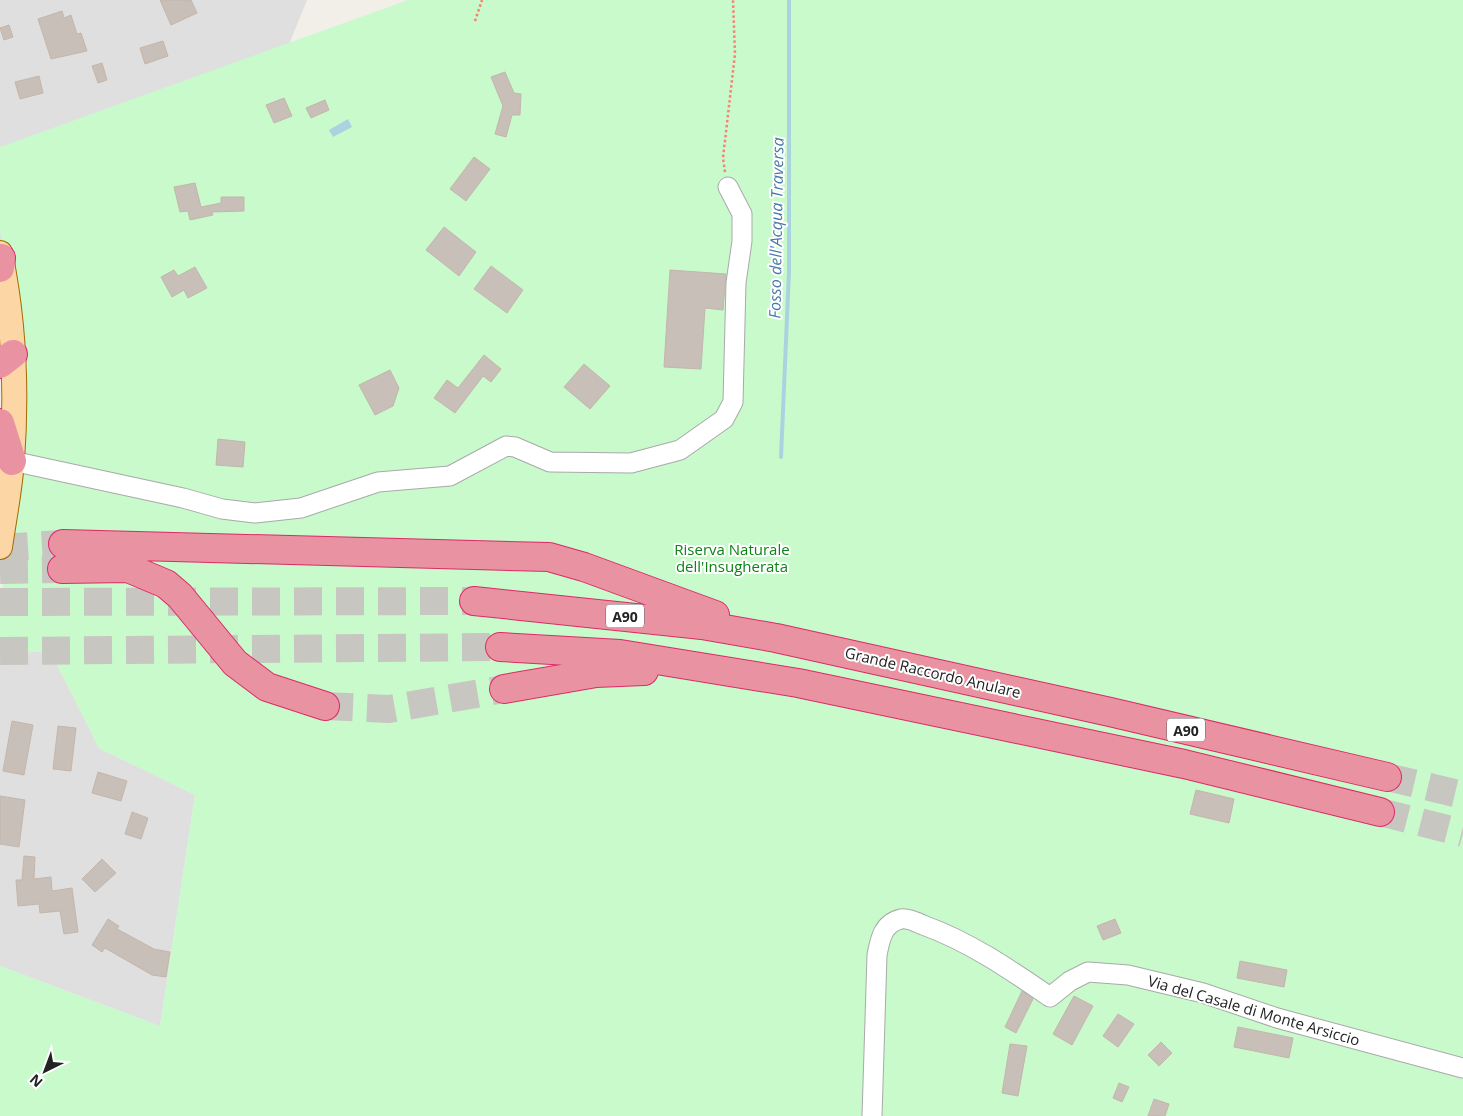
<svg xmlns="http://www.w3.org/2000/svg" width="1463" height="1116" viewBox="0 0 1463 1116" font-family="'Open Sans',sans-serif">
<style>
.residential{fill:#e0dfdf}
.park{fill:#c8facc}
.water{fill:#aad3df}
.lines{fill:none;stroke-linecap:round;stroke-linejoin:round}
.stream{stroke:#aad3df;stroke-width:4}
.building{fill:#c7bfb8;stroke:#c4b6ab}
.highway-tunnel{stroke:#c8c6c1;stroke-width:28;stroke-dasharray:28 14;stroke-linecap:butt}
.minor-casing{stroke:#a9a9a9;stroke-width:21}
.major-casing{stroke:#a06b00;stroke-width:26}
.highway-casing{stroke:#dc2a67;stroke-width:30}
.path{stroke:#fa8072;stroke-width:2.5;stroke-dasharray:2.5 2.5;stroke-linecap:butt}
.minor{stroke:#fff;stroke-width:19}
.major{stroke:#fcd6a4;stroke-width:24}
.highway{stroke:#e892a2;stroke-width:28}
.labels{text-anchor:middle;dominant-baseline:central;stroke-width:4;stroke-linejoin:round;paint-order:stroke}
.shield{fill:#fff;stroke:#646464;stroke-width:1}
.shield-label{font-size:14px;font-weight:bold;fill:#222}
.park-label{font-size:15px;fill:#0c8416;stroke:#fff}
.street-label{font-size:15px;fill:#222;stroke:#fff}
.water-label{font-size:16px;font-style:italic;fill:#4a7aab;stroke:#fff}
</style>
<rect width="100%" height="100%" fill="#f2efe9"/>
<path class="residential" d="M0,0H307L276,77L0,245Z
M50,651L99,748L195,795L160,1026L0,966V654Z"/>
<path class="park" d="M408,0H1463V1116H0V966L160,1026L195,795L99,748L50,651L0,654V609L28,366L0,232V147Z"/>
<path class="water" d="M348,119L352,127L333,137L329,130Z"/>
<g class="lines">
<path class="stream" d="M781,457L789,271V0"/>
</g>
<path class="building" d="M160,0H191L197,13L171,25Z
M62,11L64,18L71,15L77,34L81,33L87,51L51,59L38,19Z
M9,25L13,37L4,40L0,28Z
M163,41L168,56L145,64L140,48Z
M102,63L107,80L98,83L92,66Z
M505,72L514,93L521,94L520,115H512L506,137L495,134L503,106L491,77Z
M39,76L43,93L20,99L15,82Z
M284,98L292,116L274,123L266,105Z
M325,100L329,110L311,118L306,108Z
M474,157L490,169L466,201L450,189Z
M195,183L201,207L221,203V197H244V211L212,212L213,215L190,220L188,211L180,212L174,187Z
M444,227L476,252L459,276L426,250Z
M491,266L523,290L507,313L474,289Z
M195,267L207,288L188,298L184,290L172,297L161,277L174,270L178,276Z
M670,270L726,274L723,310L705,308L701,369L664,367Z
M484,355L501,369L491,382L483,376L455,413L434,398L447,380L458,388Z
M584,364L610,386L590,409L564,387Z
M390,370L399,388L393,406L375,415L359,385Z
M218,439L245,442L243,467L216,465Z
M12,721L33,725L24,775L3,771Z
M58,726L76,728L71,771L53,769Z
M98,772L127,781L121,801L92,793Z
M1196,790L1234,799L1229,823L1190,814Z
M0,796L25,800L19,847L0,844Z
M132,812L148,818L141,839L125,834Z
M24,856L35,857L34,879L51,877L52,891L72,888L78,932L64,934L60,911L40,913L39,904L18,906L16,880H22Z
M102,859L116,873L95,892L82,879Z
M108,919L119,926L117,929L154,949L170,952L166,977L152,975L105,948L102,952L92,945Z
M1115,919L1121,933L1103,940L1097,926Z
M1240,961L1287,970L1284,987L1237,978Z
M1022,991L1033,999L1016,1033L1005,1027Z
M1074,996L1093,1006L1072,1045L1053,1034Z
M1118,1014L1134,1024L1118,1047L1103,1036Z
M1238,1027L1293,1038L1289,1058L1234,1047Z
M1161,1042L1172,1053L1159,1066L1148,1055Z
M1010,1044L1027,1046L1018,1096L1002,1093Z
M1119,1083L1129,1087L1122,1102L1113,1098Z
M1154,1099L1169,1104L1165,1116H1148Z"/>
<g class="lines">
<path class="highway-tunnel" d="M0,548L63,544
M0,570L62,569
M0,602L474,601
M0,651L500,647
M325,706L389,709L504,689
M1387,777L1463,795
M1380,812L1463,833"/>
<defs>
<path id="minor" d="M12,461L183,498L222,509L255,513L301,508L378,482L450,476L506,446L515,447L550,462L631,463L680,450L724,419L733,402L736,283L742,241V214L728,187
M872,1116L877,955C880,939 883,923 901,919C908,918 916,922 923,925C970,942 1009,969 1050,997L1070,981L1088,972L1128,975L1203,993L1277,1018L1463,1068"/>
<path id="major" d="M0,253C14,320 17,392 12,461C10,490 4,519 0,547"/>
<path id="highway" d="M0,268L1,258
M0,364L13,354
M0,423L12,461
M63,544L549,557L584,567L715,615
M62,569L128,568L166,584L180,596L235,663L267,687L325,706
M474,601L702,625L776,638L1110,712L1387,777
M500,647L620,654L798,683L1184,764L1380,812
M504,689L596,673L644,671"/>
</defs>
<use href="#minor" class="minor-casing"/>
<use href="#major" class="major-casing"/>
<use href="#highway" class="highway-casing"/>
<path class="path" d="M475,21L482,0
M725,172L723,158L735,54L733,0"/>
<use href="#minor" class="minor"/>
<use href="#major" class="major"/>
<use href="#highway" class="highway"/>
</g>
<g class="labels">
<g class="shield">
<rect x="606" y="604.5" width="38" height="23" rx="4"/>
<rect x="1167" y="718.5" width="38" height="23" rx="4"/>
</g>
<g class="shield-label">
<text x="625" y="616">A90</text>
<text x="1186" y="730">A90</text>
</g>
<g class="park-label">
<text x="732" y="549">Riserva Naturale<tspan x="732" dy="17">dell'Insugherata</tspan></text>
</g>
<g class="street-label">
<text transform="translate(933 672) rotate(13)">Grande Raccordo Anulare</text>
<text transform="translate(1254 1010) rotate(16)">Via del Casale di Monte Arsiccio</text>
</g>
<g class="water-label">
<text transform="translate(776 228) rotate(-89)">Fosso dell'Acqua Traversa</text>
</g>
</g>
<g transform="translate(45 1071) rotate(222)" stroke="#ffffff" stroke-width="4" paint-order="stroke">
<path d="M0-4L9 19L0 12L-9 19Z" fill="#222222"/>
<text y="-8" font-size="14" font-weight="bold" text-anchor="middle" fill="#222222">N</text>
</g>
</svg>
